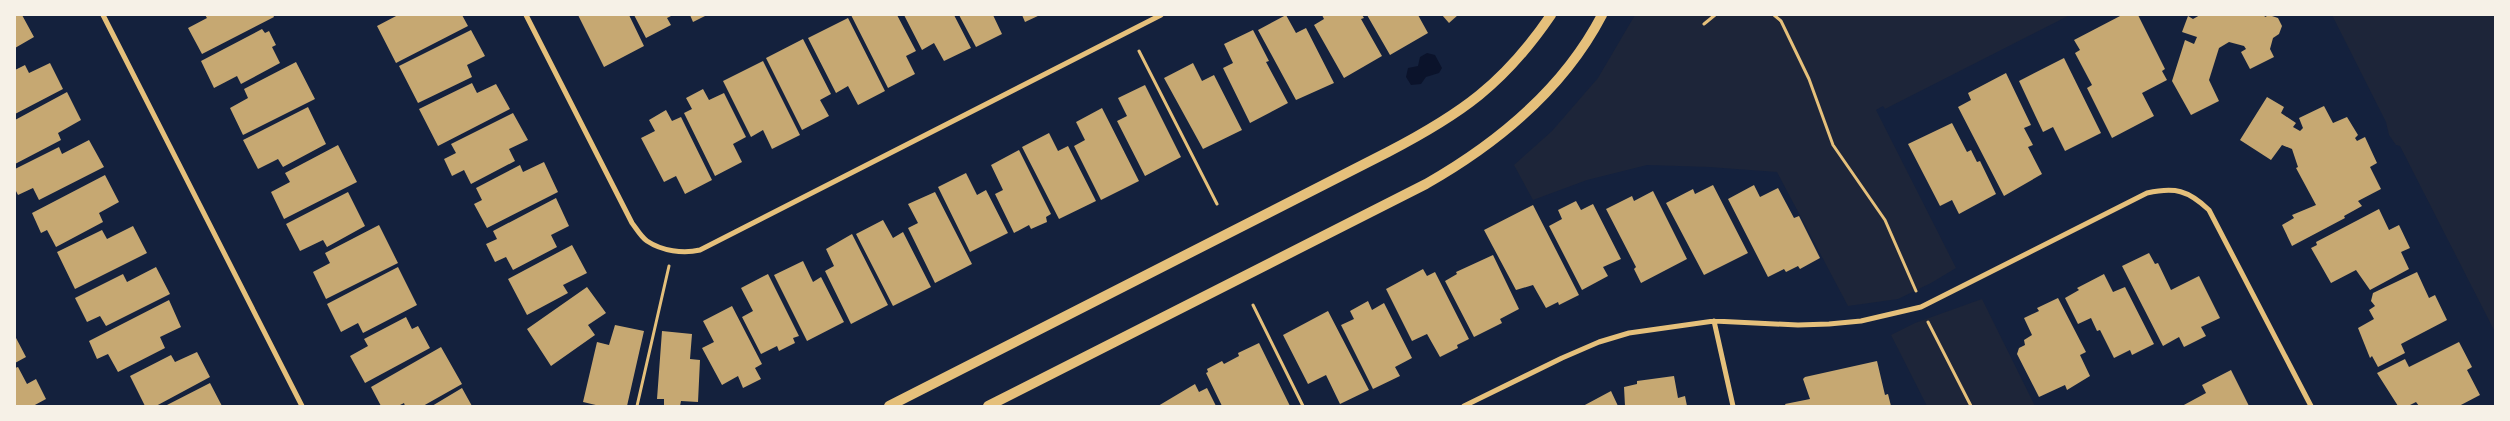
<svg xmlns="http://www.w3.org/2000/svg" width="2510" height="421" viewBox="0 0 2510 421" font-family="'Nunito Sans',sans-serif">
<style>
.green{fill:#1d2539}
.water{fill:#0b132b}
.building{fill:#c6a872}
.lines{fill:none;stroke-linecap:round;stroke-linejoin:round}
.path{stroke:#e5c07b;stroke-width:3}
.minor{stroke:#e5c07b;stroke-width:5}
.secondary{stroke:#e5c07b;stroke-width:10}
</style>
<rect width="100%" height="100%" fill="#14213d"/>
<path class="green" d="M1635,15H2070L1885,109L1883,106L1876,110L1956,268L1931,283L1898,299L1848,306L1777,172L1709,167L1647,165L1587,180L1533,200L1514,165L1552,131L1598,78Z
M2332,15H2495V332L2400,146L2396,145L2389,135L2386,122Z
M1982,299L2035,406H1927L1891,335L1915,323Z"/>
<path class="water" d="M1427,53L1435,55L1442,68L1439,73L1426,77L1421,84L1411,85L1406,77L1408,68L1418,66L1420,57Z"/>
<path class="building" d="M15,15H22L34,37L15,48Z
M205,15H273L274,17L202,54L188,28L207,18Z
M398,15H462L468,26L396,63L377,26Z
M578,15H629L644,46L604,67Z
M634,15H673L667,18L671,25L646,38Z
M690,15H707L693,22Z
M851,15H897L916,51L906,56L915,74L888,88Z
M904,15H954L971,48L944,61L934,43L922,50Z
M959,15H993L1002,34L976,47Z
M1022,15H1040L1025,22Z
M1286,15L1296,33L1306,28L1334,83L1296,100L1258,30Z
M1322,15H1362L1364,18L1361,19L1382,56L1344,78L1314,25L1324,19Z
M1367,15H1418L1428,33L1390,55Z
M1442,15H1458L1449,23Z
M2122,15H2138L2165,69L2162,71L2167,80L2142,93L2154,116L2112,138L2087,88L2092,85L2075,53L2080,50L2074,40Z
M2200,15H2264L2265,17L2269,15L2278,18L2282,26L2279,34L2273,38L2270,49L2274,57L2250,69L2241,52L2246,49L2244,46L2229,42L2219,48L2209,80L2219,101L2191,115L2172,81L2185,40L2194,44L2197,37L2182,32L2188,16L2193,19Z
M848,18L885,91L858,105L848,86L836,93L808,38Z
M262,29L265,33L269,31L276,45L272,47L280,63L241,84L237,76L214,88L201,61Z
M471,30L485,56L467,65L472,77L418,103L399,66Z
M1253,30L1269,61L1266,62L1288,103L1250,123L1223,68L1233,63L1224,44Z
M803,39L831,94L820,100L829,116L802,130L766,58Z
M2064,58L2101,133L2065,151L2053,127L2043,132L2019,81Z
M763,61L800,135L772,149L763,130L751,137L723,81Z
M296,62L315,99L243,135L230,108L248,98L244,89Z
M50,63L63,89L15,114V70L25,65L29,73Z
M1193,63L1202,81L1214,75L1242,130L1203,149L1164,78Z
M2006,73L2031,125L2024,128L2033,145L2028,147L2042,174L2004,196L1958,107L1971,100L1968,93Z
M472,83L477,93L496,84L510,109L438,146L419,109Z
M1145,85L1181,157L1145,176L1117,121L1127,116L1118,98Z
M703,89L709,100L724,93L746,137L733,144L742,162L715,176L684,113L692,109L686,98Z
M67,92L81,120L58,133L61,140L15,164V120Z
M2267,97L2284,107L2281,113L2296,123L2293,127L2300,131L2303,128L2299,118L2324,106L2333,123L2347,117L2358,135L2355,138L2357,141L2365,137L2377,163L2370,167L2381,189L2358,201L2362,206L2344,216L2345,218L2292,246L2282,225L2294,218L2292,215L2316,205L2296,168L2298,167L2292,149L2282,145L2271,160L2240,140Z
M308,107L326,144L283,167L278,159L258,169L243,140Z
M1102,108L1139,181L1101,200L1074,146L1085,140L1076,122Z
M666,110L672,121L681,117L712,180L685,194L676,176L664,182L641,138L655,131L649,120Z
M513,113L528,140L509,149L515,161L471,184L464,170L452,176L444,159L456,153L451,144Z
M1952,123L1967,152L1971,150L1977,162L1980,161L1996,194L1959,214L1952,200L1940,206L1908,144Z
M1049,133L1058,151L1068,146L1096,201L1059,219L1022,147Z
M89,140L104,167L39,200L33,188L18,195L15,189V169L59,147L62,154Z
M338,145L357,182L284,219L271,192L290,182L285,173Z
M1019,150L1051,214L1046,217L1047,222L1031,229L1029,225L1014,233L995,194L1003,190L991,165Z
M544,162L558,192L487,228L474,204L482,200L476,188L520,165L523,172Z
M966,173L977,195L986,190L1008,233L970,252L938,187Z
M105,175L119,202L99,213L103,222L56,247L47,230L41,233L32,213Z
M1713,185L1748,253L1704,275L1666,203L1693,189L1695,194Z
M1754,185L1760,197L1778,188L1794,218L1799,216L1820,258L1800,269L1798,266L1786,272L1784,269L1768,277L1728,199Z
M1653,191L1687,259L1641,283L1634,269L1636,267L1606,209L1632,196L1634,201Z
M348,192L365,226L327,247L323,240L300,251L286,224Z
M935,192L972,264L935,283L908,228L918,223L908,204Z
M556,198L569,226L551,235L557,247L513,270L506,257L495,262L486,244L497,239L493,231Z
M1576,201L1581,210L1593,204L1621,259L1603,267L1608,276L1582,290L1549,226L1562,219L1558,210Z
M1533,205L1579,295L1559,305L1558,302L1546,308L1533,285L1516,290L1484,230Z
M2379,209L2389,230L2399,225L2410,248L2401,252L2409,269L2370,290L2356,270L2331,283L2311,248L2317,245L2316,242Z
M883,220L893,238L903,232L931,287L893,306L856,234Z
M379,225L398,263L326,299L313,272L330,263L325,253Z
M133,226L147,253L75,289L57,252L102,230L107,239Z
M852,234L888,305L851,324L825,271L834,266L826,249Z
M572,245L587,273L563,285L568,293L527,315L508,279Z
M2149,253L2155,264L2158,263L2171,290L2199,276L2220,318L2201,327L2206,336L2184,347L2179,337L2163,346L2122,266Z
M1493,255L1519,309L1500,319L1502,323L1474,337L1445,281L1457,274L1456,272Z
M803,261L813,282L821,277L844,322L807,341L774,275Z
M156,267L170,294L106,326L100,316L87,322L75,298L123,274L127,282Z
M398,267L417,305L363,333L358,323L341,332L327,304Z
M1423,269L1427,276L1435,272L1469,339L1457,345L1458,348L1440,357L1427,334L1412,341L1386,289Z
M2417,272L2429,298L2435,295L2447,320L2401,344L2405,353L2378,367L2372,356L2370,358L2358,328L2374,319L2369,310L2375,306L2371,301L2373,293Z
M768,274L799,336L793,338L795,343L779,351L777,346L761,354L742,317L753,311L741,288Z
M2104,274L2113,292L2125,287L2154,344L2132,355L2130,350L2114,358L2100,330L2097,331L2091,318L2078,324L2065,298L2079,290L2077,288Z
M587,287L606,313L588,325L595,335L551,366L527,329Z
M2058,298L2086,352L2080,355L2090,376L2067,390L2065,385L2039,397L2017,354L2019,348L2025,345L2024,340L2032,335L2024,318L2039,311L2037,308Z
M169,300L181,327L160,337L165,348L118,372L108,354L97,359L89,341Z
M1368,301L1372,310L1384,303L1412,358L1395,367L1400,376L1373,389L1341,325L1354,319L1350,311Z
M732,306L762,364L755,368L761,379L743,388L738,376L722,385L702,348L714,342L703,321Z
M1328,311L1369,390L1340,404L1326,375L1308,384L1283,335Z
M406,317L412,329L418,326L430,348L365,383L350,356L368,346L364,339Z
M615,325L644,331L627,406H600L583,402L597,342L609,345Z
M662,331L692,334L690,359L700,360L698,402L681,401L680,406L664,405V399H657Z
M15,336L26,357L15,363Z
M2459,342L2472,367L2467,370L2480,395L2459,406H2419L2416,402L2408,406H2398L2377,373L2405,359L2409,367Z
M1259,343L1290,406H1222L1206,373L1208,372L1207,369L1222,361L1224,364L1239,356L1238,353Z
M441,347L462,384L423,406H405L404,403L398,406H381L371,387Z
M197,352L210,377L156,406H145L130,376L171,355L175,362Z
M1877,361L1885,395L1888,394L1891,406H1786L1785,404L1810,399L1803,379L1805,377Z
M18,367L27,384L36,379L46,399L33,406H15V368Z
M2231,370L2249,406H2182L2206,393L2202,385Z
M1674,376L1678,398L1685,396L1687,406H1625L1624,387L1637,384V381Z
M210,383L222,406H165Z
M1195,384L1199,392L1207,388L1216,406H1158Z
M462,388L472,406H432Z
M1611,391L1618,406H1583Z"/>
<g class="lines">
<path class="path" d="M1774,15L1781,21L1809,79L1833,145L1885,220L1916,291
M1704,24L1715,15
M1139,51L1217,204
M1253,305L1303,406
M1928,322L1971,406
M637,406L669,266"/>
<path class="minor" d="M103,15L302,406
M526,15L632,223C636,228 641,237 647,241C662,251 683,254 700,250L1161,15
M1714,321L1733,406
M1464,406L1562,358L1599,342L1629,333L1714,321L1798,325L1829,324L1861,321L1921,307L2147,193C2175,187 2188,190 2209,210L2311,406"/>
<path class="secondary" d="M889,406L1388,152C1461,114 1504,84 1551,15
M988,406L1426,184C1498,143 1563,90 1602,15"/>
</g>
<rect width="2510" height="421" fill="none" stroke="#f6f1e7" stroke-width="32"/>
</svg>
